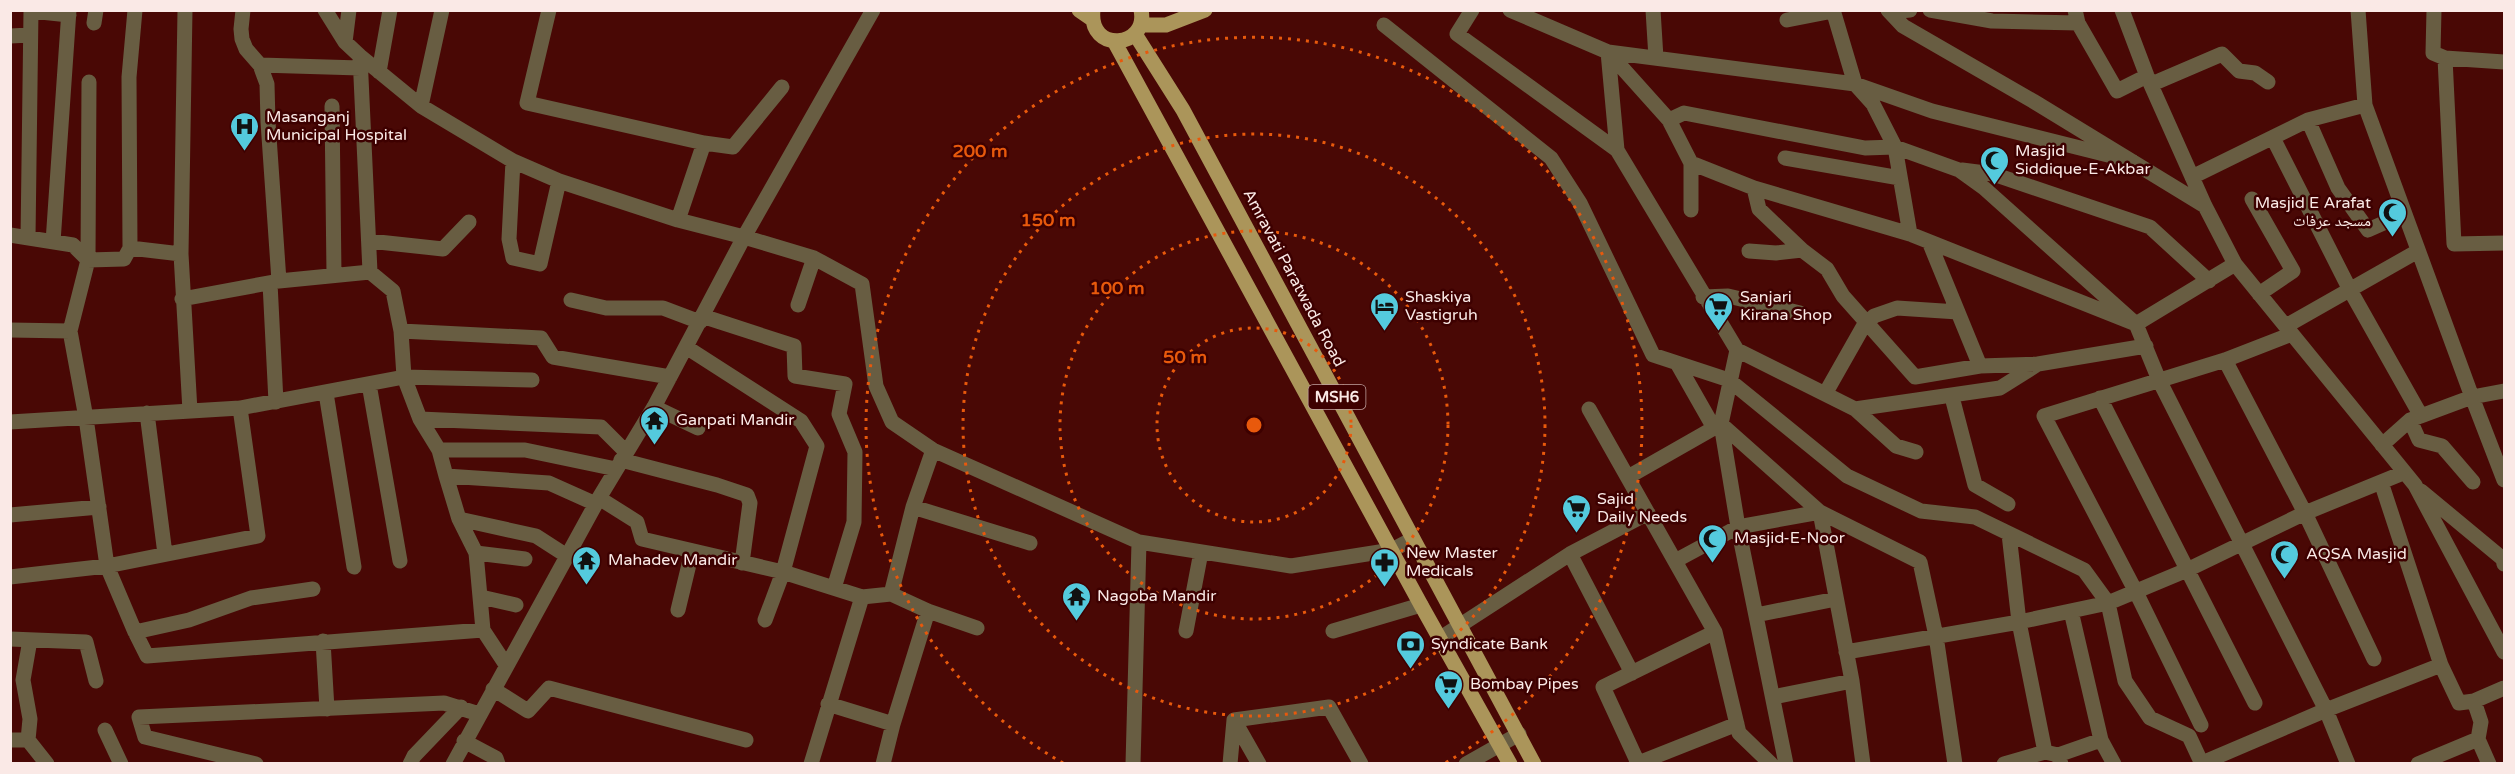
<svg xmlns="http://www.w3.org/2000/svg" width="2515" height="774" viewBox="0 0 2515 774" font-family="'Varela Round','Noto Naskh Arabic',sans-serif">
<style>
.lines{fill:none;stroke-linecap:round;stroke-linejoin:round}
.minor{stroke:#685d42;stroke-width:15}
.major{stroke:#ab955a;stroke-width:15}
.ring{fill:none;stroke:#e8590c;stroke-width:3;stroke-dasharray:3 6}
.labels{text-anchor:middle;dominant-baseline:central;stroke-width:5;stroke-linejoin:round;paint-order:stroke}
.shield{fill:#3d0000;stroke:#c1a3a1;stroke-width:1.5}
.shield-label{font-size:15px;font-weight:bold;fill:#fae9e6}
.poi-label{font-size:16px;fill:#fae9e6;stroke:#3d0000;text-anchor:start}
.street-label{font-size:16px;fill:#fae9e6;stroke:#3d0000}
.centre{fill:#e8590c;stroke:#3d0000;stroke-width:3}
.ring-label{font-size:18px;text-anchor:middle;font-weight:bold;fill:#e8590c;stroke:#3d0000;stroke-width:5;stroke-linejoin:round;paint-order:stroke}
</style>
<rect width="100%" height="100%" fill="#490805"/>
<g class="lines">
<path class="minor" d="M185,10L181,254L190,411
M243,10L241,29L242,39L246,49L260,65L267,84L268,122L279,281
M325,10L345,42L360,56L421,106L513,161L559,181L678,220L744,237L814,258L862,284L876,386L892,422L933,450L1139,542L1291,566L1392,550L1413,539
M549,10L527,103L704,143
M1472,10L1457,34L1617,150
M1510,10L1608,52L1855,84L1932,111L2132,161
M1653,10L1656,58
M1833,10L1855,84L1873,104L1895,147L1910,234
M1888,10L1903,26L2033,101L2205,206
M1930,10L1992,21L2078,23
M2075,10L2078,23L2117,91L2147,76
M2122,10L2147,76L2205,206L2235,264L2415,485L2504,652
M2358,10L2365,105L2472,397L2504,480
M2434,10L2433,53L2445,58L2504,62
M31,11L69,15
M1890,12L1910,10
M1787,20L1833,11
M94,23L96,10
M1384,25L1551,158L1580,203L1653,355L1729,380L1847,476L1921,511L1975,517L2084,570L2108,603L2125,681L2150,718L2189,736L2202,764
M10,36L30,35
M345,42L349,10
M1608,52L1669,120L1691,163L1754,188L1910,234L2136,324L2235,264
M1608,52L1617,150L1737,350L1855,409L1896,446L1916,452
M360,56L370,272L393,291L401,331L404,377L420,419L439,450L446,476L549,483L596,504
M2445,58L2454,244L2504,243
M260,65L360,68
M379,72L390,10
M2152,84L2222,54L2239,71L2255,73L2268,82
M332,106L334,275
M421,106L442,10
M1669,120L1684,113L1865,148L1895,147L1959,170L1984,188L2136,324L2159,380L2326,710L2348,764
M2308,120L2338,188L2368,230L2404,214
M2273,138L2350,290L2421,416
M1785,158L1900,178
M513,161L509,239L513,258L540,264L559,181
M1962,170L1993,174L2150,227L2209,281
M2192,177L2308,120L2365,105
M1754,188L1759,209L1802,250L1827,269L1843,296L1915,377L1980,366L2038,364
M2252,199L2293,271L2259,294
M1691,210V163
M678,220L704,143L733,147L782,87
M10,235L73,245L88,260L124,259L130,248L181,254
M28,238L31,10
M369,241L443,249L469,222
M53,242L69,10
M1930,244L1980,366
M130,248L129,77L135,10
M1749,251L1776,253L1802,250
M270,283L276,402
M1703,297L1728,296L1800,313
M182,299L279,281L370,272
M571,300L606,308H663L700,322
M798,305L814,258
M702,316L794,346L795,376L845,384L839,414L855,452L854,522L834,588
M2286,326L2418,251
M10,330L70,331L86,418L107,566L135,632L147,656L483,630
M70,331L88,260L89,82
M401,331L541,338L553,357L670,377
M686,347L801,421L817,446L783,572L765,620
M1737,350L1721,424L1738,527L1786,764
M2225,360L2305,513L2374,659
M1677,363L1714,428
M369,384L400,561
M326,393L354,567
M1825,394L1863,327L1874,316L1897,308L1958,312
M1952,397L1975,485L2008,504
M2100,398L2255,703
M654,407L698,428
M1589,409L1715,632L1739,733L1771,764
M1855,409L2000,388L2038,364L2146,346
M147,413L165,554
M420,419L601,427L626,452
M2410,420L2419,440L2442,446L2473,482
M10,422L240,408L404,377L532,380
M1721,424L1820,512L1920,562L1936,636L1955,764
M2382,445L2410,420L2472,397L2504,391
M439,450H525L616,469
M621,460L717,485L747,495L750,503L742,563
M446,476L459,519L476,553L483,630L506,665
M1628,477L1721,424
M2381,482L2441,665L2459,703L2474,701L2504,688
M2421,491L2503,559L2504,564
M599,498L637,522L642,539L783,572L862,597L891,594L928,611L977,628
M913,507L1030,543
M10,515L99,507
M459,519L536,536L567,556
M2009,534L2019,622L2045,752L2058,755L2061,764
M476,553L525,559
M1570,554L1632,673
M1675,561L1738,527L1820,512L1852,681L1863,764
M10,577L107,566L258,536L240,408
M891,594L913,507L933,450
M481,597L516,605
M678,610L692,552
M2071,611L2101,740L2114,764
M1756,615L1836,599
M1186,631L1201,552
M1333,631L1421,605
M135,632L189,620L251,598L313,589
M10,639L86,642L96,681
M1439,639L1570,554L1648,513
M323,641L327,709
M1846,652L2019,622L2108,603L2187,570L2305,513L2403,473
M493,689L528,711L549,688L746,740
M1773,697L1852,681
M2474,701L2481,722L2478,739L2489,764
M828,704L893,724
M1234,720L1329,707L1361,764
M1234,720L1259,764
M2201,725L2136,592L2044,416L2225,360L2292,334
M105,730L121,764
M10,740H28L47,764
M28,740L30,719L23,680L30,640
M464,741L496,758L498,764
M2058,755L2101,740
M1638,763L1603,687L1715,632
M256,764L145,737L139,717L444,703L479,714
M410,764L414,756L461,707
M453,764L599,498L654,407L744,237L873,10
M811,764L862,597
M883,764L893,724L928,611
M1133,764L1139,542
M1230,764L1234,720
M1466,764L1519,734
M1636,764L1737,724
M2004,764L2045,752
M2200,764L2326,710L2441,665
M2418,764L2478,739"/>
<path class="major" d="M1079,10L1092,19
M1093,10C1088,54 1149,48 1141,10
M1141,25H1166L1205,10
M1135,34L1183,110L1534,764
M1114,41L1421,605L1510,764"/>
</g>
<g class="ring">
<circle cx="1254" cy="425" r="97"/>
<circle cx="1254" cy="425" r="194"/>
<circle cx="1254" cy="425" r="291"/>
<path d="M1063 763A388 388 0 1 1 1445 763"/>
</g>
<defs>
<symbol id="hospital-pin" viewBox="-11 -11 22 30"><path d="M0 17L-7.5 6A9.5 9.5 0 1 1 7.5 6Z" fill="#54cadd" stroke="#3d0000"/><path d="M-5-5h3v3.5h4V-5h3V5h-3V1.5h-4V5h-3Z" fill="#111"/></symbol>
<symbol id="mosque-pin" viewBox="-11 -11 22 30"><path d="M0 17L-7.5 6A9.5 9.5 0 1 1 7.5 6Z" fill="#54cadd" stroke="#3d0000"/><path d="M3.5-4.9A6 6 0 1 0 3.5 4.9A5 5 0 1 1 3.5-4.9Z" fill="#111"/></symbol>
<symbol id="hotel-pin" viewBox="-11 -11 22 30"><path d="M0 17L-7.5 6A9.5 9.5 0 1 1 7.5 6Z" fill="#54cadd" stroke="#3d0000"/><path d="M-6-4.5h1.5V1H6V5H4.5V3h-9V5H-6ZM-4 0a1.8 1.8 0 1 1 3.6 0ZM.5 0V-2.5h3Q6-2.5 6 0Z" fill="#111"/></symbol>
<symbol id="supermarket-pin" viewBox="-11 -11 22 30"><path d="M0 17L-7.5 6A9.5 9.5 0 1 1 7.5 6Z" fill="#54cadd" stroke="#3d0000"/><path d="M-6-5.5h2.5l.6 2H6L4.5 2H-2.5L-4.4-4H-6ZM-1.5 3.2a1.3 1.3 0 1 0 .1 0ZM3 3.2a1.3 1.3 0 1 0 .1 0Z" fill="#111"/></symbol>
<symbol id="temple-pin" viewBox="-11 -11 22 30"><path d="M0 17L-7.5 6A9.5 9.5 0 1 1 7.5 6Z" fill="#54cadd" stroke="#3d0000"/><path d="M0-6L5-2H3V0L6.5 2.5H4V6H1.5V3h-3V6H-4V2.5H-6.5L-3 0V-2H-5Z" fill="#111"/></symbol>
<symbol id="pharmacy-pin" viewBox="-11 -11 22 30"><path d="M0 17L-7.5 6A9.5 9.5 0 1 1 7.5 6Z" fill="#54cadd" stroke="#3d0000"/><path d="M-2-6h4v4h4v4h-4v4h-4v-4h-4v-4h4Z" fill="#111"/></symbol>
<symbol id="bank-pin" viewBox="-11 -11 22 30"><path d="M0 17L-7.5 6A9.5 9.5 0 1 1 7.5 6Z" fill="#54cadd" stroke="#3d0000"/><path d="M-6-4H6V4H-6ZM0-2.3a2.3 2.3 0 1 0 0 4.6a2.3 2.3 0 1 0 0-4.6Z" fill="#111"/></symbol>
</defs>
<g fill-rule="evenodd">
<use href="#hospital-pin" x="228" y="110" width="33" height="45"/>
<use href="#mosque-pin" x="1978" y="144" width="33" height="45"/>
<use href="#mosque-pin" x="2376" y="196" width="33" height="45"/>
<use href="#hotel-pin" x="1368" y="290" width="33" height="45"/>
<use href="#supermarket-pin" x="1702" y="290" width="33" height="45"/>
<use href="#temple-pin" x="638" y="404" width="33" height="45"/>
<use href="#supermarket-pin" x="1560" y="492" width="33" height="45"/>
<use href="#mosque-pin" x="1696" y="522" width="33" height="45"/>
<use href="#mosque-pin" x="2268" y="538" width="33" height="45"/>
<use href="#temple-pin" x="570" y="544" width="33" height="45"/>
<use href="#pharmacy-pin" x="1368" y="546" width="33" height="45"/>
<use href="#temple-pin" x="1060" y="580" width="33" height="45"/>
<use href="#bank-pin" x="1394" y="628" width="33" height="45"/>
<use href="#supermarket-pin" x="1432" y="668" width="33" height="45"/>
</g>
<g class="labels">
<rect class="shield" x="1308.5" y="385" width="57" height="24" rx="4.5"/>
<g class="shield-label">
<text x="1337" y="397">MSH6</text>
</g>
<g class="poi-label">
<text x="266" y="117">Masanganj<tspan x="266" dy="18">Municipal Hospital</tspan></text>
<text x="2015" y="151">Masjid<tspan x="2015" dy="18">Siddique-E-Akbar</tspan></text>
<text x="2371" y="203" text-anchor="end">Masjid E Arafat<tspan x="2371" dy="18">مسجد عرفات</tspan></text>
<text x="1405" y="297">Shaskiya<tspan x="1405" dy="18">Vastigruh</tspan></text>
<text x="1740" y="297">Sanjari<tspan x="1740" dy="18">Kirana Shop</tspan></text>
<text x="676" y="420">Ganpati Mandir</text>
<text x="1597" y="499">Sajid<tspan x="1597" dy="18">Daily Needs</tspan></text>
<text x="1734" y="538">Masjid-E-Noor</text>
<text x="1406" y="553">New Master<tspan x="1406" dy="18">Medicals</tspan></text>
<text x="2306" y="554">AQSA Masjid</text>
<text x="608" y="560">Mahadev Mandir</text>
<text x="1097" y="596">Nagoba Mandir</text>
<text x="1431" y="644">Syndicate Bank</text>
<text x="1470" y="684">Bombay Pipes</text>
</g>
<g class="street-label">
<text transform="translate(1294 278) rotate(62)">Amravati Paratwada Road</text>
</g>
</g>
<circle cx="1254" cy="425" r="9" class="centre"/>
<g class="ring-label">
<text x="980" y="157">200 m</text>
<text x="1048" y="226">150 m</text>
<text x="1117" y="294">100 m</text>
<text x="1185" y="363">50 m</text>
</g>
<rect width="2515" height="774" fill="none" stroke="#fae9e6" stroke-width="24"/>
</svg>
